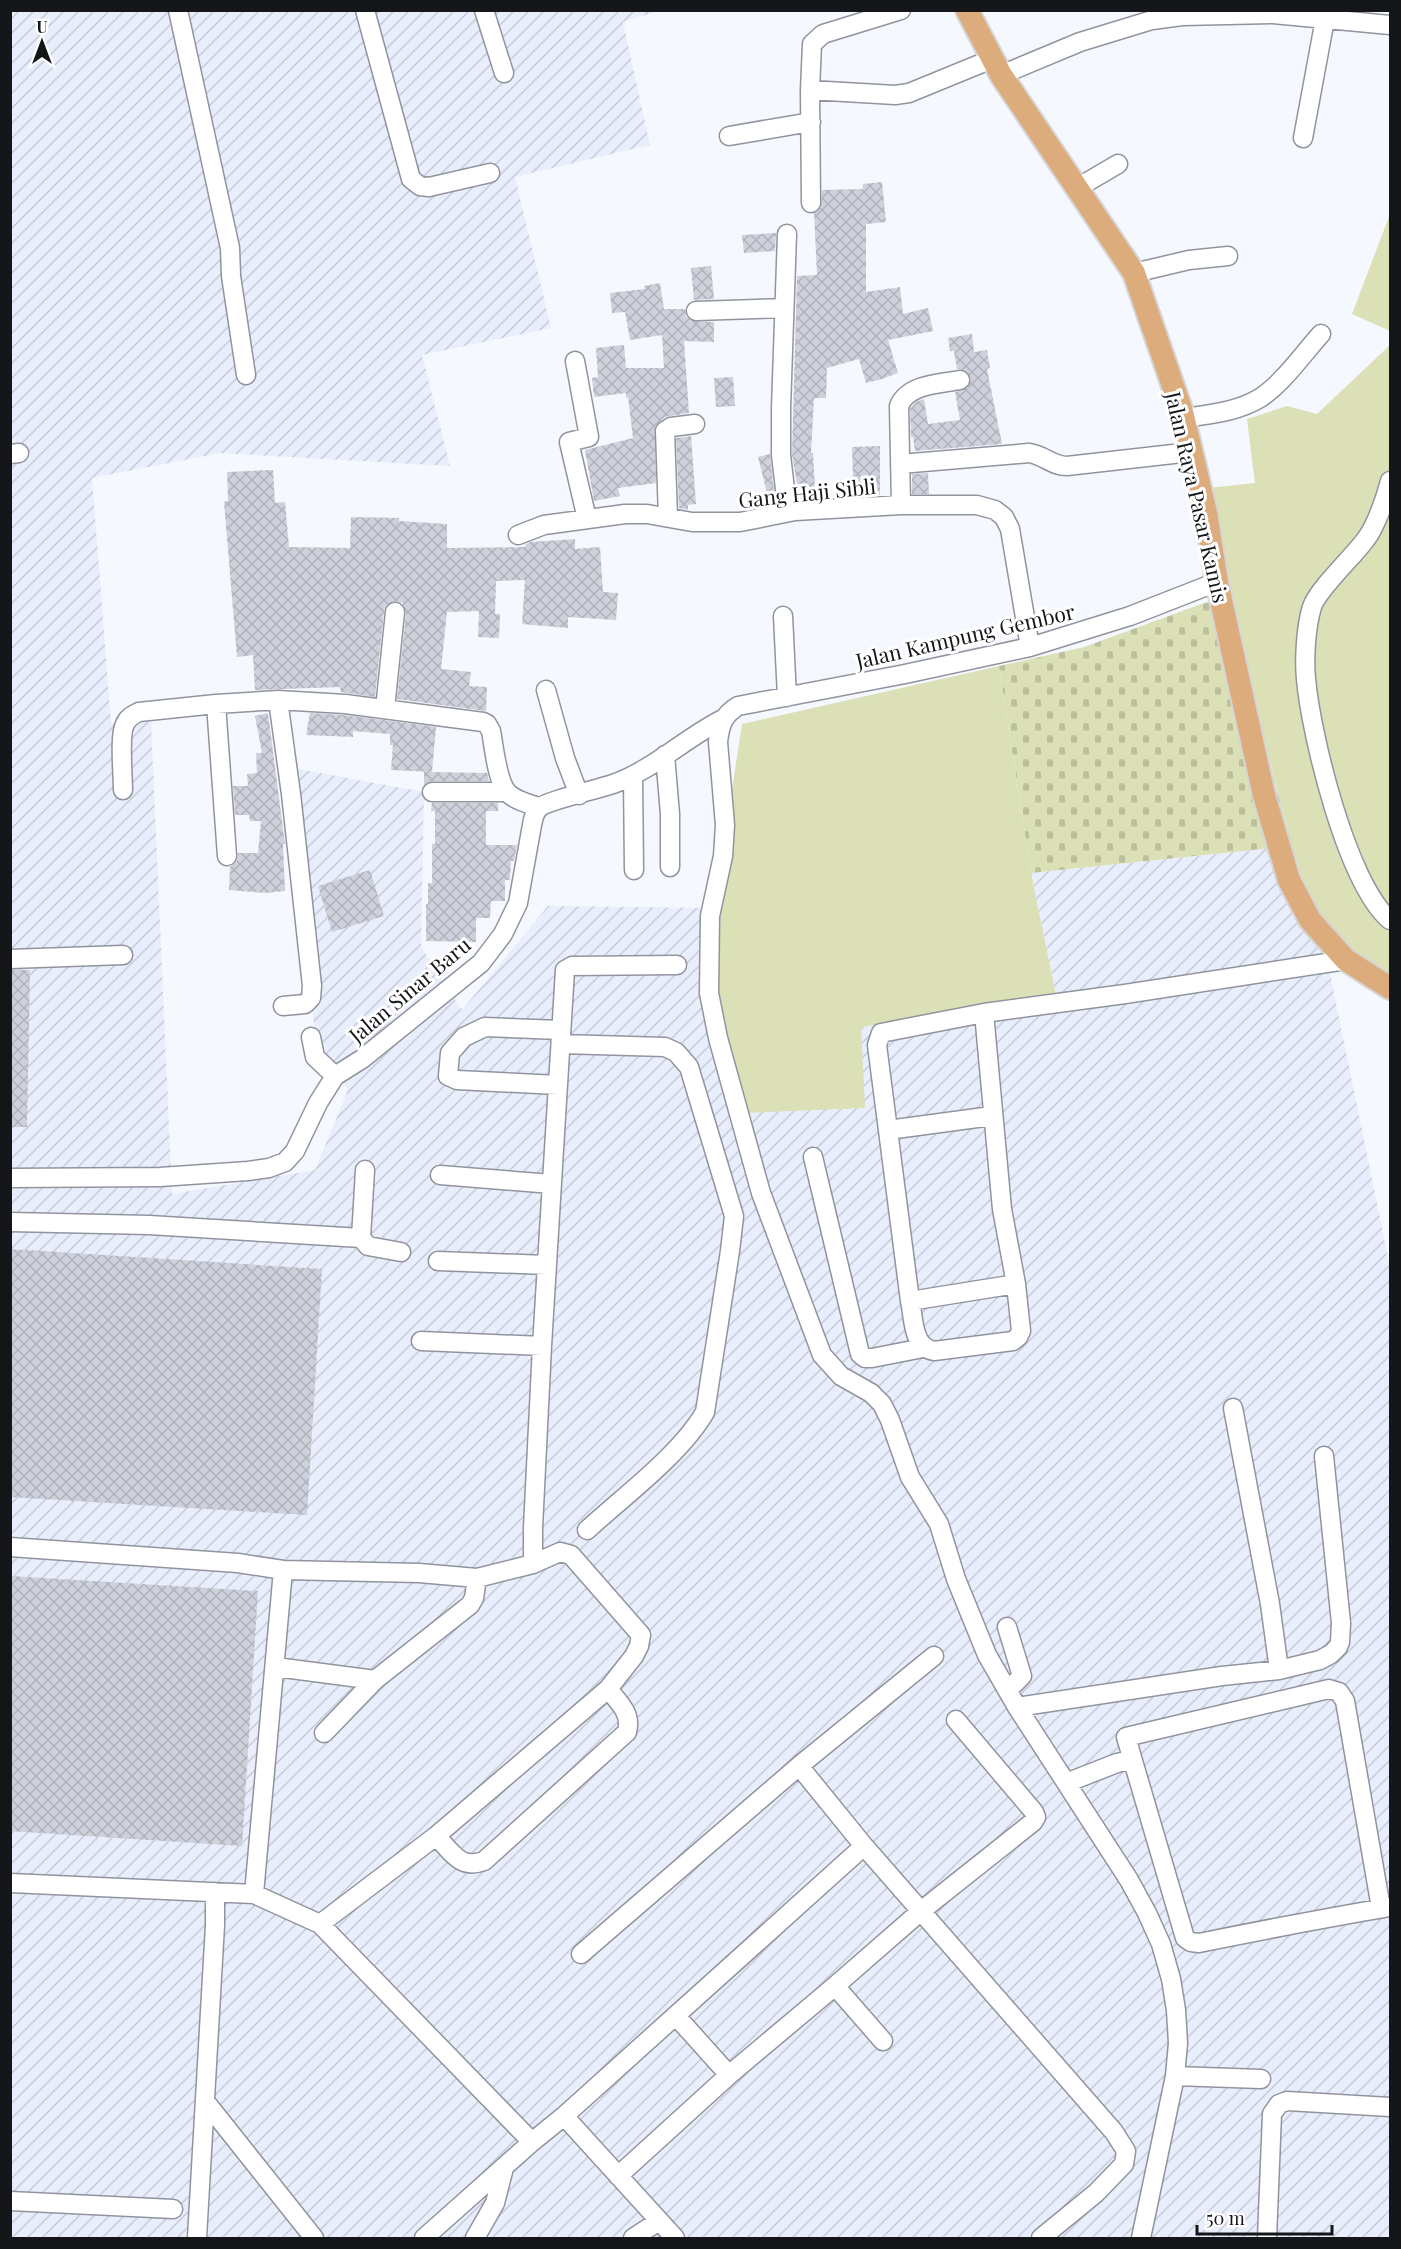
<svg xmlns="http://www.w3.org/2000/svg" width="1401" height="2249" viewBox="0 0 1401 2249" font-family="'Playfair Display',serif">
<style>
.industrial{fill:url(#industrial-furrows)}
.grass{fill:#dbe0b6}
.cemetery{fill:url(#cemetery-stones)}
.building{fill:url(#building-cross-hatch)}
.lines{fill:none;stroke-linecap:round;stroke-linejoin:round}
.minor-casing{stroke:#91949e;stroke-width:21}
.major-casing{stroke:#d5d5d6;stroke-width:26}
.minor{stroke:#fff;stroke-width:18}
.major{stroke:#dcac7c;stroke-width:22}
.labels{text-anchor:middle;dominant-baseline:central;stroke-width:6;stroke-linejoin:round;paint-order:stroke}
.street-label{font-size:21px;fill:#151619;stroke:#fff}
</style>
<defs>
<pattern id="industrial-furrows" width="10" height="10" patternUnits="userSpaceOnUse" patternTransform="scale(1.5)"><rect width="10" height="10" fill="#e9eefd"/><path d="M-1 1l2-2M0 10L10 0M9 11l2-2" fill="none" stroke="#c7cbd8"/></pattern>
<pattern id="cemetery-stones" width="16" height="16" patternUnits="userSpaceOnUse" patternTransform="scale(1.5)"><rect width="16" height="16" fill="#dbe0b6"/><path d="M2 7V4a2 2 0 0 1 4 0v3zM10 15v-3a2 2 0 0 1 4 0v3z" fill="#bbbf9c"/></pattern>
<pattern id="building-cross-hatch" width="8" height="8" patternUnits="userSpaceOnUse" patternTransform="scale(1.5)"><rect width="8" height="8" fill="#ced0db"/><path d="M0 0l8 8M0 8l8-8" fill="none" stroke="#b0b2bb"/></pattern>
</defs>
<rect width="100%" height="100%" fill="#f6f8ff"/>
<path class="industrial" d="M11,11H658L623,22L650,145L515,177L551,328L422,355L450,466L220,453L92,478L111,723L151,722L172,1194L315,1170L348,1090L315,1038L293,768L424,792L421,947L462,1010L548,906L714,908L861,1027L1057,1000L1031,873L1292,846L1328,964L1390,1267V2238H11Z"/>
<path class="grass" d="M1390,214V331L1352,314Z
M1390,345V981L1328,964L1292,846L1227,595L1208,488L1255,483L1247,419L1287,406L1317,414Z
M999,666L1031,873L1057,1000L861,1027L865,1108L743,1113L714,1017V908L742,724Z"/>
<path class="cemetery" d="M1226,595L1292,846L1031,873L999,666L1084,647Z"/>
<path class="building" d="M882,182L886,222L866,224V292L900,287L903,314L928,308L933,331L888,340L898,373L882,379L866,383L859,359L827,368L826,398H814L811,453H813L815,489L798,490L792,454L797,276L817,275L814,213L821,208L822,190L863,189V184Z
M776,233L775,251L744,253L742,235Z
M711,266L714,299L694,300L691,268Z
M660,283L664,309H685L686,316L691,321L714,322V342L684,341L689,413L665,417L655,426L656,483L618,488L620,496L594,501L585,450L633,438L628,397L626,398V393L594,397L592,378L598,377L596,348L624,345L626,368H664L662,335L630,340L625,312L612,313L610,293L645,289L644,286Z
M972,334L974,352L987,350L990,368L987,369L1002,444L915,451L913,437H911L910,409L916,402L924,399L928,424L960,420L955,392L968,388L971,379L964,370L957,369L954,351H950L948,338Z
M733,377L735,406L716,407L714,378Z
M691,436L696,504L688,505V510L679,508L676,438Z
M880,446V495L839,497L838,480L853,479L852,447Z
M770,454L774,490L779,503L770,505L758,457Z
M273,470L275,503L285,502L289,547L350,548L351,517L399,518V521L447,524V548L525,547V545L530,542L575,539V549L600,547L603,592L618,593L616,620L568,617V628L522,624L525,580L496,581L495,614H500L499,638L478,637L479,611L447,612L441,669L471,672L469,686L487,687L486,711L397,699L406,613L402,603L396,601L386,605L384,611L375,697L341,692L340,687L255,690L253,655L237,657L224,502L228,501L227,472Z
M928,473L929,494H912V474Z
M268,713L285,844H283L285,891L265,893L229,890L230,867L237,861L238,853H258L261,821H250L249,815H235L233,786H248L247,774L257,773L256,753H262L255,716Z
M310,713L344,715L436,727L432,772L391,770L393,745H390V734L353,731V737L306,735Z
M424,772L487,773L489,781H432L424,784Z
M432,803H498V811H486V845H517L514,861H511L510,880H505V901H491L490,918H476V942L426,941V904H428V883H432V844H435V811H431Z
M370,870L384,916L332,932L318,886Z
M10,970H30L27,1127H10Z
M10,1249L322,1269L307,1515L10,1497Z
M10,1576L258,1591L242,1846L10,1831Z"/>
<g class="lines">
<defs>
<path id="minor" d="M178,10L230,248L231,276L246,375
M365,10L411,179L420,186L429,187L490,173
M484,10L504,73
M1001,75L1080,42L1152,20L1182,16L1273,14L1390,25
M810,90L895,95L909,93L992,59
M729,136L811,122
M1303,138L1325,19
M1077,188L1118,164
M811,203L810,90L812,44L823,34L901,10
M787,234L781,409V455L785,489L795,511
M1134,273L1189,260L1228,256
M696,311L783,308
M575,361L589,437L569,442L587,519
M1184,418C1210,414 1237,412 1260,398C1282,384 1303,354 1321,334
M10,454L19,453
M900,464L1029,453C1044,455 1052,466 1067,466L1191,452
M1390,481C1386,497 1376,526 1366,539C1354,556 1317,590 1312,607C1306,626 1304,659 1306,679C1311,735 1347,884 1390,920
M901,505L899,406C908,384 939,384 960,380
M668,517L665,431L671,427L695,424
M518,535L544,525L625,514H647L692,522H740L795,511L901,505H977L995,510L1004,517L1010,529L1030,647
M783,616L787,697
M546,690L565,758L579,795
M278,700L291,794L312,986L311,998L305,1004L283,1006
M216,704L227,856
M385,709L395,612
M665,755L670,814V867
M633,777L634,870
M123,790C123,775 119,735 125,724C128,717 133,715 139,712L216,704L278,700L345,704L483,722L487,724L491,731C494,746 497,784 509,794C517,801 529,804 539,807
M432,792H507
M10,959L123,955
M984,1013L1002,1209L1016,1284L1021,1331L1018,1337L1013,1341L934,1351C912,1347 914,1319 910,1301L877,1045L881,1033L984,1013L1125,994L1346,960
M311,1037L315,1057L335,1076
M561,1044L665,1047L676,1052L689,1067L734,1216L730,1251L705,1412C681,1454 624,1496 587,1530
M558,1085L457,1080L448,1076L450,1053L464,1037L485,1027L561,1030
M888,1130L992,1116
M813,1157L860,1354L865,1358H872L923,1348
M365,1170L361,1238L368,1246L401,1252
M440,1175L552,1184
M10,1178L160,1177L248,1171L269,1168L285,1162L295,1151L318,1103L335,1076L362,1059L481,963L503,934L518,903L532,825C533,819 534,813 539,808C546,801 599,789 613,784C653,770 685,738 723,719
M10,1222L149,1225L361,1238
M438,1261L547,1265
M910,1301L1016,1284
M421,1341L542,1346
M1233,1408L1270,1604L1279,1670
M10,1547L238,1563L283,1570L419,1573L477,1578L533,1564L560,1552L571,1555L641,1635L639,1646L634,1656L608,1689L436,1836L320,1924
M533,1564V1528L542,1346L565,970L572,966L677,965
M276,1667L375,1680
M1007,1689L1015,1683L1022,1676L1007,1627
M1017,1707L1222,1676L1279,1670L1320,1660L1331,1654L1338,1647L1340,1642L1341,1623L1324,1456
M324,1733L375,1680L470,1605L474,1598L477,1578
M799,1766L864,1846L1114,2132L1126,2151L1124,2164L1096,2193L1041,2238
M1066,1783L1117,1763L1131,1760
M436,1836C452,1852 460,1870 484,1861L627,1732C632,1713 619,1703 608,1689
M10,1883L254,1894L320,1924L532,2142
M254,1894L283,1570
M1381,1908L1345,1701L1339,1692L1329,1689L1126,1737L1185,1938L1191,1942L1199,1943C1263,1930 1326,1918 1390,1907
M581,1954L799,1766L934,1656
M835,1986L883,2041
M676,2016L729,2075L835,1986L921,1911L1033,1822L1036,1817L1034,1812L956,1720
M1175,2076L1261,2079
M205,2101L314,2238
M564,2116L675,2238
M618,2176L729,2075
M10,2201L173,2209
M197,2238L215,1925V1892
M424,2238L532,2142L564,2116L864,1846
M475,2238L495,2203L504,2168
M633,2238L659,2221
M1141,2238L1175,2076L1178,2043L1176,2010L1171,1979L1161,1944L1147,1913L1129,1880L1017,1707L987,1655L956,1579L939,1524L910,1477L890,1420L882,1404L871,1393L841,1376L822,1355L761,1193L718,1038L709,993L710,916L723,856L725,825L718,742C720,725 723,715 738,706L905,674L1030,647L1130,616L1217,582
M1267,2238L1272,2114L1279,2104L1287,2101L1390,2107"/>
<path id="major" d="M967,10L1001,75L1134,273L1182,412L1206,513L1217,582L1264,795L1289,880L1310,920L1346,960L1390,988"/>
</defs>
<use href="#minor" class="minor-casing"/>
<use href="#major" class="major-casing"/>
<use href="#minor" class="minor"/>
<use href="#major" class="major"/>
</g>
<g class="labels">
<g class="street-label">
<text transform="translate(807 492) rotate(-6)">Gang Haji Sibli</text>
<text transform="translate(1198 497) rotate(77)">Jalan Raya Pasar Kamis</text>
<text transform="translate(965 635) rotate(-13)">Jalan Kampung Gembor</text>
<text transform="translate(409 989) rotate(-40)">Jalan Sinar Baru</text>
</g>
</g>
<rect width="1401" height="2249" fill="none" stroke="#151619" stroke-width="24"/>
<g transform="translate(42 42)" stroke="#ffffff" stroke-width="4.5" paint-order="stroke">
<path d="M0-4.5L10 22L0 15L-10 22Z" fill="#151619"/>
<text y="-9" font-size="16" font-weight="bold" text-anchor="middle" fill="#151619">U</text>
</g>
<path d="M1197 2225v9h135v-9" fill="none" stroke="#151619" stroke-width="3"/>
<text x="1206" y="2225" font-size="18" fill="#151619" stroke="#ffffff" stroke-width="4.5" paint-order="stroke">50 m</text>
</svg>
